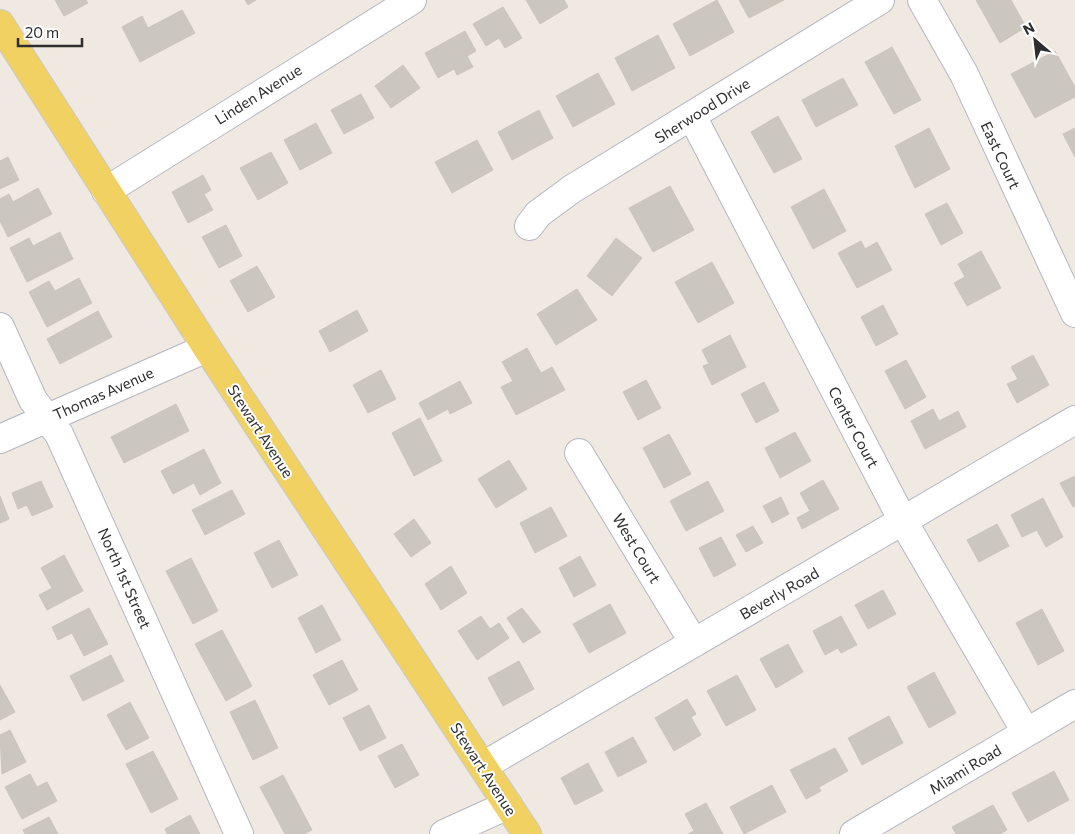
<svg xmlns="http://www.w3.org/2000/svg" width="1075" height="834" viewBox="0 0 1075 834" font-family="Commissioner,sans-serif">
<style>
.building{fill:#cbc7bf;stroke:#cbc5ba}
.lines{fill:none;stroke-linecap:round;stroke-linejoin:round}
.minor-casing{stroke:#b4b7c1;stroke-width:30}
.major-casing{stroke:#c9c9c9;stroke-width:30}
.minor{stroke:#fff;stroke-width:28}
.major{stroke:#f2d163;stroke-width:28}
.labels{text-anchor:middle;dominant-baseline:central;stroke-width:4;stroke-linejoin:round;paint-order:stroke}
.street-label{font-size:15px;fill:#2e2e2e;stroke:#fff}
</style>
<rect width="100%" height="100%" fill="#efe9e1"/>
<path class="building" d="M55,0H86L88,3L64,16Z
M245,0H256L248,5Z
M526,0H564L568,7L540,24Z
M717,0L734,32L690,56L673,24Z
M739,0H784L749,18Z
M976,0H1011L1026,27L1000,43Z
M503,7L522,38L505,48L499,38L486,46L473,24Z
M182,10L195,33L140,62L122,27L142,16L148,28Z
M465,31L476,51L467,56L473,67L457,75L454,69L438,78L425,53Z
M658,35L675,68L632,91L615,58Z
M892,47L921,100L894,114L865,62Z
M1055,51L1075,87V97L1035,118L1011,74Z
M403,65L420,88L391,108L375,86Z
M598,73L615,104L573,127L556,96Z
M843,78L858,105L816,127L802,100Z
M361,94L374,118L344,134L331,110Z
M539,110L553,138L512,160L498,132Z
M778,116L802,159L774,173L751,132Z
M316,123L332,153L300,170L284,140Z
M929,128L950,169L915,188L895,146Z
M1075,128V157L1063,134Z
M477,140L493,170L452,193L435,162Z
M271,152L288,183L258,200L240,168Z
M8,157L19,180L0,189V161Z
M203,175L211,190L204,194L213,210L188,223L172,192Z
M670,186L694,230L653,252L629,208Z
M38,188L52,214L8,237L0,221V199L9,194L13,202Z
M824,189L846,231L813,249L791,207Z
M947,203L963,233L941,245L925,214Z
M226,225L242,256L219,268L202,237Z
M60,232L73,259L27,282L10,248L29,238L33,246Z
M616,238L642,258L612,296L587,276Z
M861,241L865,249L877,242L892,270L857,288L838,253Z
M981,251L1001,288L967,306L954,283L965,277L958,264Z
M712,262L734,303L698,323L675,282Z
M257,266L275,297L248,312L230,281Z
M79,278L92,303L47,327L29,292L49,281L55,291Z
M577,289L597,320L556,345L537,314Z
M883,305L898,334L876,346L861,317Z
M357,310L368,331L330,352L319,331Z
M98,311L112,337L60,364L47,339Z
M730,335L746,367L712,385L703,366L709,364L702,350Z
M527,348L541,373L552,367L565,390L516,415L501,387L513,381L502,362Z
M1033,355L1049,385L1017,403L1007,384L1018,379L1011,367Z
M906,360L926,397L905,409L885,371Z
M381,370L396,399L368,413L353,385Z
M646,380L661,408L638,420L623,392Z
M460,381L472,403L450,414L448,409L428,420L419,403Z
M764,382L779,411L756,423L741,394Z
M176,404L189,431L124,463L111,437Z
M933,409L939,421L958,411L966,427L925,449L911,421Z
M420,418L442,461L414,476L392,433Z
M795,432L811,461L780,478L765,448Z
M669,434L691,474L664,488L643,448Z
M204,449L221,483L200,495L194,483L173,494L161,471Z
M509,460L527,489L496,508L478,479Z
M1075,476V506L1073,507L1060,483Z
M823,480L839,509L802,529L797,518L810,511L800,493Z
M41,481L53,507L32,516L27,505L18,509L12,493Z
M708,481L724,511L686,531L670,501Z
M232,490L245,514L205,535L192,510Z
M0,496L9,519L0,523Z
M781,497L789,514L772,523L763,506Z
M1043,498L1063,537L1046,547L1037,530L1022,537L1011,515Z
M551,507L567,536L535,553L520,523Z
M414,519L431,543L411,557L394,534Z
M997,524L1009,546L979,562L967,540Z
M753,526L763,543L746,552L736,535Z
M721,537L736,565L714,577L699,548Z
M279,540L298,575L272,588L254,553Z
M64,555L83,591L47,610L39,595L52,588L41,568Z
M580,556L596,585L574,597L559,568Z
M191,558L218,611L193,624L166,571Z
M451,566L467,593L441,610L425,584Z
M883,590L896,614L868,629L855,605Z
M610,604L626,633L589,653L573,624Z
M322,605L341,640L316,653L298,618Z
M89,608L108,644L84,656L72,633L58,640L52,627Z
M522,608L541,632L523,643L507,618Z
M1042,609L1064,651L1038,665L1016,623Z
M481,616L490,629L499,623L509,638L477,660L458,631Z
M841,616L857,645L841,653L838,648L825,655L813,631Z
M222,630L252,686L226,701L195,644Z
M788,644L803,672L776,688L760,659Z
M111,655L124,681L83,701L70,676Z
M342,660L358,690L329,705L313,675Z
M519,661L534,689L503,706L488,678Z
M934,672L956,713L929,728L907,687Z
M737,675L756,710L726,726L707,691Z
M0,685L15,712L0,720Z
M687,699L696,714L691,717L701,735L674,751L655,718Z
M255,700L278,748L253,760L230,712Z
M130,702L149,738L126,750L107,715Z
M369,705L386,738L360,751L343,718Z
M889,716L903,743L862,765L848,738Z
M10,730L26,762L2,774L0,735Z
M633,737L647,762L618,777L605,752Z
M402,744L419,775L395,788L378,756Z
M835,748L848,771L819,787L821,791L806,799L790,770Z
M153,751L178,799L151,813L126,764Z
M588,763L603,791L575,805L561,778Z
M1054,771L1069,800L1028,822L1012,793Z
M30,774L37,787L47,782L57,801L22,819L5,787Z
M283,775L312,830L304,834H285L260,787Z
M772,785L786,812L744,834L730,807Z
M706,803L723,834H688L694,831L685,814Z
M993,805L1007,830L1000,834H956L952,827Z
M190,815L200,834H167L165,829Z
M49,817L58,834H25L23,830Z"/>
<g class="lines">
<defs>
<path id="minor" d="M922,0L964,74L1075,313
M692,116L903,521L1026,732
M106,191L412,0
M529,226L538,214L572,189L880,0
M0,327L33,400L59,434L239,834
M0,439L207,348
M579,453L694,643
M483,766L1075,420
M444,834L508,805
M854,834L1075,704"/>
<path id="major" d="M0,24L207,348L527,834"/>
</defs>
<use href="#minor" class="minor-casing"/>
<use href="#major" class="major-casing"/>
<use href="#minor" class="minor"/>
<use href="#major" class="major"/>
</g>
<g class="labels">
<g class="street-label">
<text transform="translate(258 94) rotate(-32)">Linden Avenue</text>
<text transform="translate(702 110) rotate(-32)">Sherwood Drive</text>
<text transform="translate(1001 155) rotate(65)">East Court</text>
<text transform="translate(103 393) rotate(-24)">Thomas Avenue</text>
<text transform="translate(854 427) rotate(62)">Center Court</text>
<text transform="translate(261 431) rotate(57)">Stewart Avenue</text>
<text transform="translate(637 548) rotate(59)">West Court</text>
<text transform="translate(125 578) rotate(66)">North 1st Street</text>
<text transform="translate(779 593) rotate(-30)">Beverly Road</text>
<text transform="translate(484 769) rotate(57)">Stewart Avenue</text>
<text transform="translate(965 769) rotate(-31)">Miami Road</text>
</g>
</g>
<g transform="translate(1035 40) rotate(332)" stroke="#ffffff" stroke-width="4" paint-order="stroke">
<path d="M0-4L9 19L0 12L-9 19Z" fill="#2e2e2e"/>
<text y="-8" font-size="14" font-weight="bold" text-anchor="middle" fill="#2e2e2e">N</text>
</g>
<path d="M18 38v8h64v-8" fill="none" stroke="#2e2e2e" stroke-width="2.5"/>
<text x="25" y="38" font-size="15" fill="#2e2e2e" stroke="#ffffff" stroke-width="4" paint-order="stroke">20 m</text>
</svg>
